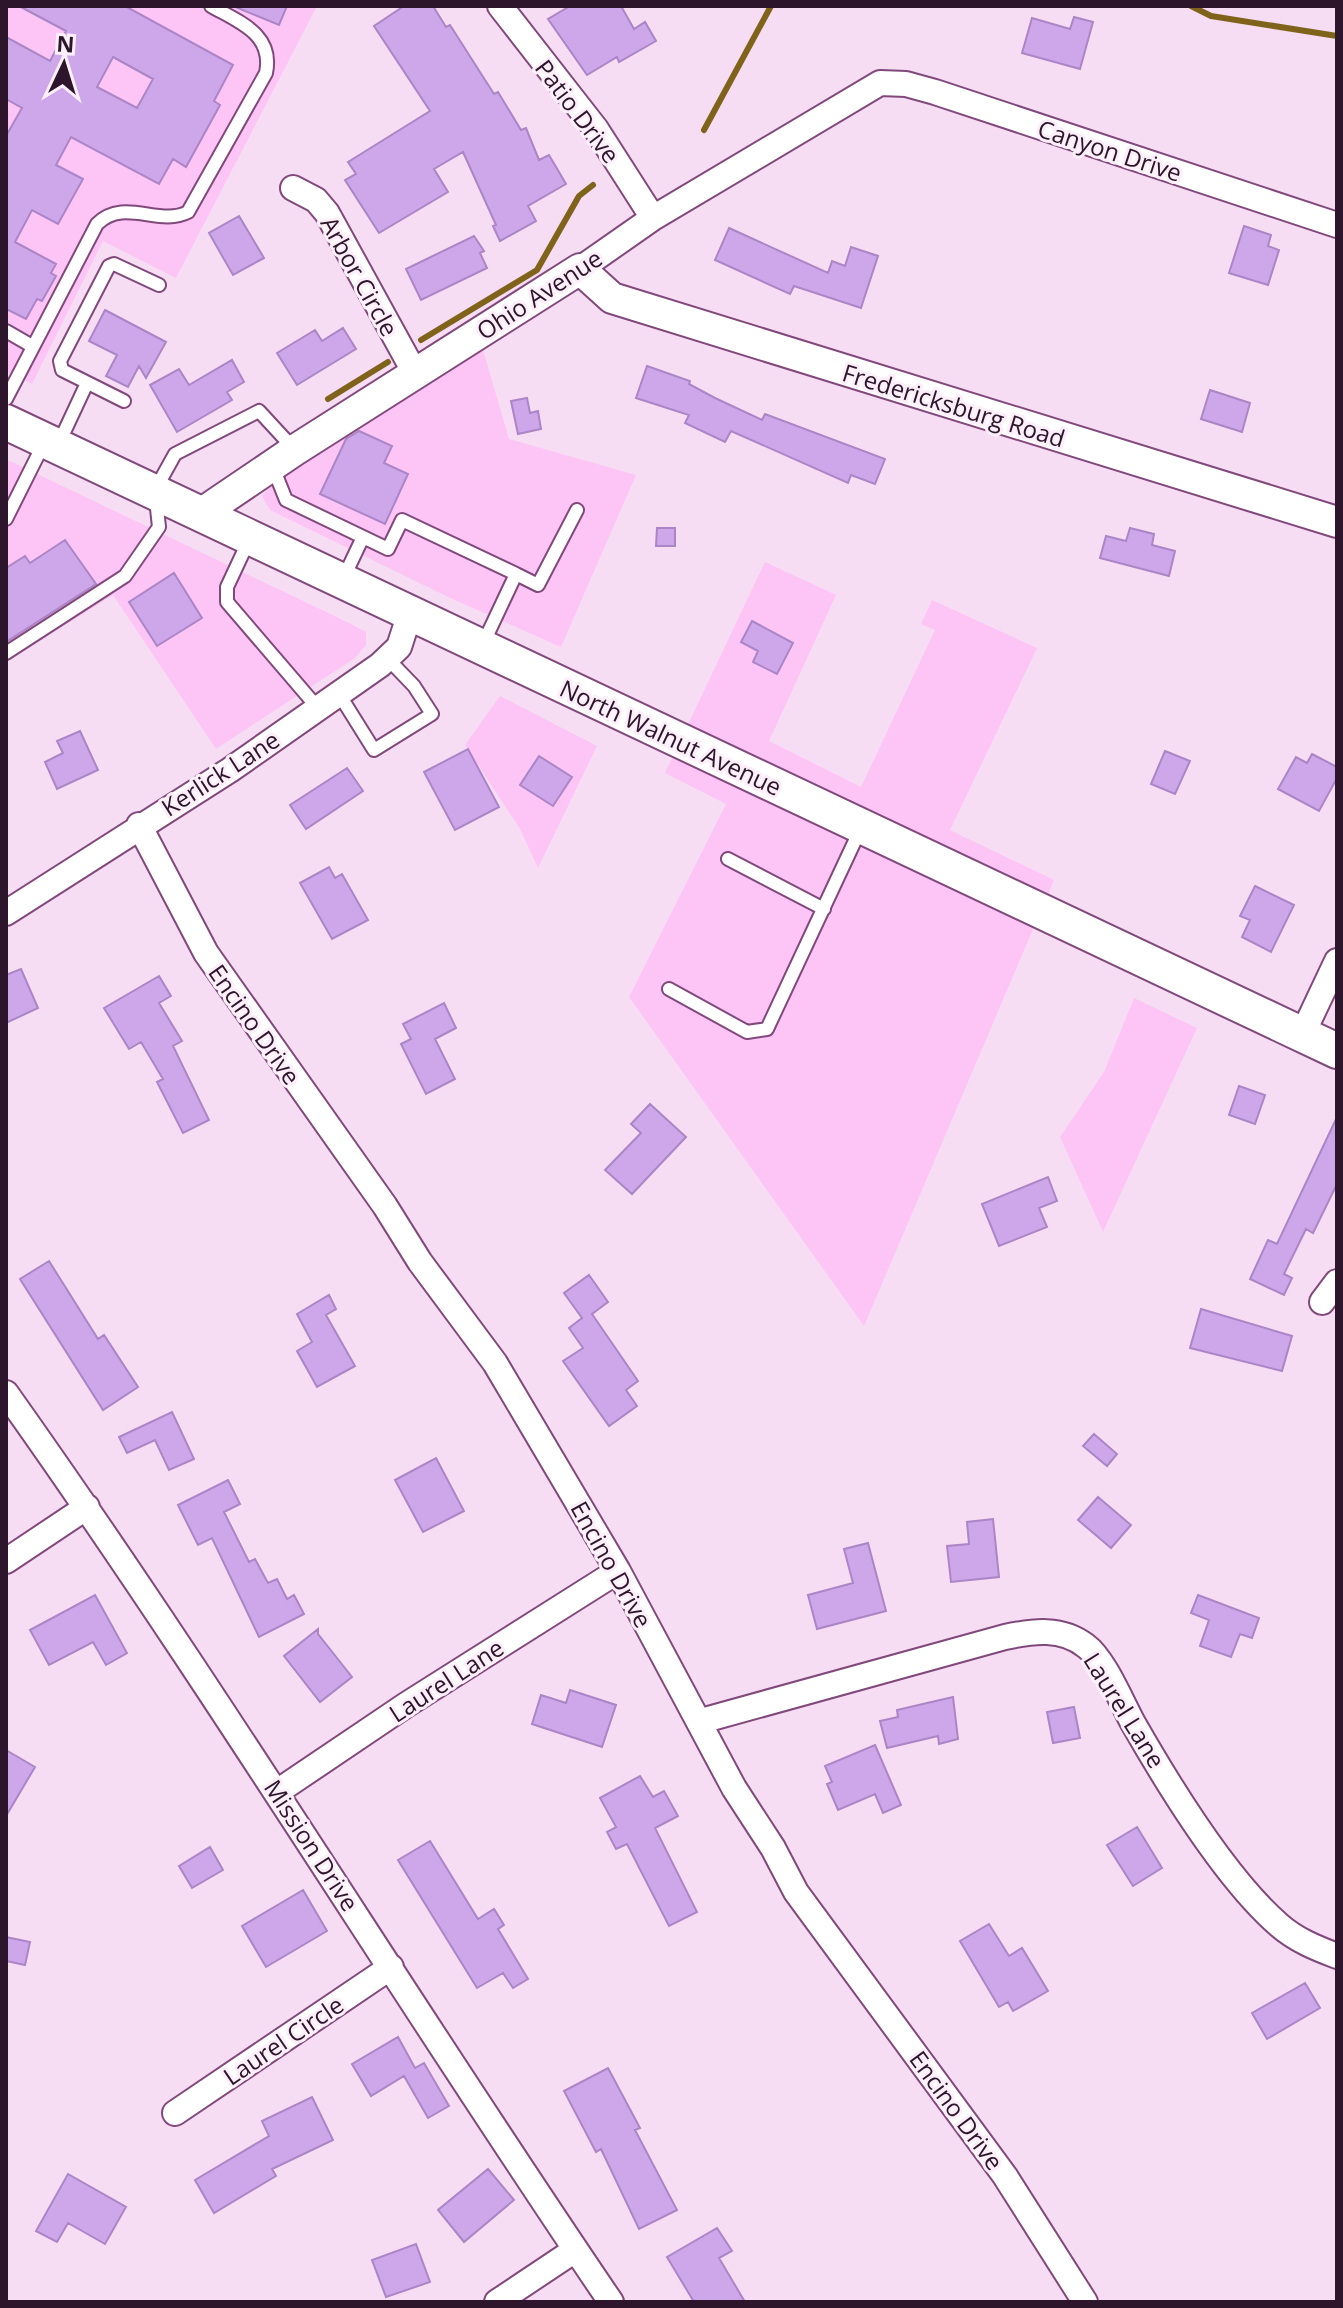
<svg xmlns="http://www.w3.org/2000/svg" width="1343" height="2308" viewBox="0 0 1343 2308" font-family="'Open Sans',sans-serif">
<style>
.built{fill:#fdc5f6}
.lines{fill:none;stroke-linecap:round;stroke-linejoin:round}
.stream{stroke:#80631b;stroke-width:6}
.building{fill:#cea7ea;stroke:#ab85c6;stroke-width:2;fill-rule:evenodd}
.service-casing{stroke:#81497b;stroke-width:16}
.minor-casing{stroke:#81497b;stroke-width:28}
.tertiary-casing{stroke:#81497b;stroke-width:34}
.secondary-casing{stroke:#81497b;stroke-width:38}
.service{stroke:#fff;stroke-width:12}
.minor{stroke:#fff;stroke-width:24}
.tertiary{stroke:#fff;stroke-width:30}
.secondary{stroke:#fff;stroke-width:34}
.labels{text-anchor:middle;dominant-baseline:central;stroke-width:6;stroke-linejoin:round;paint-order:stroke}
.street-label{font-size:24px;fill:#2d162b;stroke:#fceffa}
</style>
<rect width="100%" height="100%" fill="#f7ddf3"/>
<path class="built" d="M6,6H317L176,278L103,241L32,384L6,371Z
M483,350L509,439L636,475L561,647L448,597L270,510L262,496L271,485Z
M6,459L349,623L366,632V645L355,658L216,749L113,595L6,662Z
M765,562L836,595L769,741L861,787L935,630L921,624L932,600L1037,648L950,830L1054,880L864,1326L629,997L726,804L665,773Z
M500,696L597,746L538,868L520,829L465,745Z
M1134,998L1197,1028L1103,1232L1060,1137L1104,1072Z"/>
<g class="lines">
<path class="stream" d="M1191,6L1211,16L1337,36
M704,130L771,6
M421,340L537,270L579,196L593,185
M328,399L388,362"/>
</g>
<path class="building" d="M19,6H125L233,65L214,101L220,105L186,167L173,159L159,184L71,137L56,165L83,179L58,224L32,210L15,242L56,264L51,273L56,276L42,301L37,299L26,319L6,309V136L22,108L6,99V37L50,61L66,31ZM113,57L153,79L137,108L97,87Z
M233,6H287L279,25Z
M404,6H433L446,27L450,25L494,94L498,92L521,130L526,128L539,160L549,155L566,184L528,206L536,221L500,241L493,226L496,225L463,152L434,169L448,192L379,233L345,180L356,174L348,162L430,111L374,26Z
M570,6H621L634,29L645,22L656,41L619,62L617,57L587,75L548,19Z
M1074,17L1093,22L1080,69L1022,53L1032,18L1070,29Z
M239,216L264,258L233,275L209,233Z
M1244,226L1271,235L1268,246L1279,250L1268,285L1229,273Z
M729,228L828,273L832,261L845,266L851,247L878,256L861,308L794,286L790,294L715,260Z
M474,236L484,251L480,253L487,268L421,300L406,269Z
M105,310L166,342L146,378L139,366L128,387L106,376L117,355L89,341Z
M343,328L356,349L297,385L277,353L315,330L322,341Z
M232,360L244,382L227,392L232,400L177,432L150,385L179,369L189,385Z
M647,366L690,381L689,384L715,398L762,420L765,414L885,459L875,484L851,475L848,483L731,431L725,442L685,423L689,415L636,398Z
M1210,390L1250,403L1242,432L1201,419Z
M527,398L530,413L538,411L541,429L518,434L511,401Z
M359,431L392,446L384,463L408,474L385,524L320,494L346,439Z
M657,528H675V546H656Z
M1130,528L1154,534L1152,545L1175,551L1169,576L1100,558L1106,536L1126,541Z
M65,540L96,584L6,642V568L25,556L30,563Z
M174,573L202,618L157,646L129,602Z
M752,621L793,643L777,674L753,662L758,651L741,642Z
M80,731L98,770L57,789L45,762L63,753L57,741Z
M468,749L499,807L455,830L424,772Z
M1165,751L1190,761L1175,794L1151,784Z
M1312,754L1337,767V778L1319,811L1278,789L1296,757L1307,763Z
M539,756L572,777L553,806L520,785Z
M347,768L363,791L306,829L290,805Z
M329,867L335,878L342,874L368,920L332,939L300,883Z
M1255,886L1294,905L1271,952L1242,937L1250,920L1240,916Z
M21,969L38,1008L6,1023V975Z
M159,976L171,996L159,1003L182,1041L173,1046L209,1120L183,1133L157,1082L163,1079L141,1042L129,1049L104,1008Z
M444,1003L456,1028L435,1039L455,1079L426,1094L401,1044L411,1039L403,1024Z
M1239,1086L1265,1095L1255,1124L1229,1115Z
M650,1104L686,1137L632,1194L605,1170L641,1133L631,1124Z
M1337,1117V1184L1313,1233L1306,1229L1284,1274L1292,1278L1284,1295L1250,1279L1268,1240L1277,1244Z
M1048,1177L1057,1201L1039,1208L1047,1227L999,1246L982,1204Z
M49,1261L98,1339L104,1335L138,1387L103,1410L20,1279Z
M589,1275L608,1302L592,1314L638,1381L626,1390L637,1406L609,1426L563,1361L583,1348L569,1328L582,1318L564,1293Z
M329,1295L336,1309L326,1315L355,1366L317,1387L297,1351L312,1342L297,1314Z
M1201,1309L1292,1336L1282,1371L1190,1348Z
M172,1412L194,1459L169,1470L155,1440L127,1453L119,1437Z
M1094,1434L1117,1454L1107,1466L1083,1446Z
M436,1458L464,1511L423,1532L395,1480Z
M228,1480L240,1504L224,1512L249,1562L255,1559L268,1583L277,1579L287,1599L294,1595L304,1614L259,1637L212,1538L198,1545L178,1505Z
M1098,1497L1131,1525L1111,1548L1078,1520Z
M993,1519L999,1577L951,1582L947,1546L969,1544L967,1522Z
M868,1543L886,1611L817,1629L808,1595L853,1583L844,1549Z
M95,1595L127,1653L106,1665L93,1642L49,1665L30,1630Z
M1198,1595L1259,1618L1252,1638L1240,1634L1231,1657L1200,1646L1209,1620L1191,1613Z
M318,1629V1634L352,1677L320,1702L284,1656Z
M570,1690L616,1705L602,1747L532,1724L541,1695L566,1703Z
M953,1697L958,1739L939,1744L938,1736L887,1748L880,1721L898,1717L897,1710Z
M1074,1707L1080,1738L1053,1743L1047,1712Z
M875,1745L901,1805L883,1813L875,1794L838,1810L827,1784L832,1782L825,1766Z
M6,1750L35,1767L6,1816Z
M640,1776L653,1797L664,1791L678,1816L655,1828L697,1912L669,1926L627,1844L616,1849L607,1832L616,1827L600,1798Z
M1137,1827L1162,1868L1133,1886L1107,1845Z
M430,1841L478,1919L494,1909L504,1925L498,1929L528,1979L513,1988L503,1973L477,1988L398,1860Z
M210,1847L223,1870L192,1888L179,1866Z
M303,1890L327,1931L266,1967L242,1926Z
M989,1924L1009,1956L1022,1948L1048,1991L1013,2011L1008,2002L999,2007L960,1941Z
M6,1937L30,1942L25,1965L6,1961Z
M1305,1983L1320,2008L1267,2039L1252,2013Z
M398,2037L415,2068L424,2063L449,2106L428,2118L404,2076L371,2096L352,2064Z
M608,2068L640,2128L635,2130L677,2210L639,2229L601,2149L596,2152L564,2091Z
M312,2097L333,2140L272,2169L276,2176L214,2213L195,2180L269,2136L262,2121Z
M488,2169L514,2200L464,2242L438,2210Z
M68,2174L126,2207L105,2244L68,2223L57,2242L36,2231Z
M717,2228L732,2251L719,2258L745,2302H694L667,2257Z
M416,2244L430,2282L386,2297L372,2260Z"/>
<g class="lines">
<defs>
<path id="service" d="M6,331L32,346
M6,399L97,224C124,197 159,227 188,212L266,73C274,34 239,22 211,6
M124,401L62,370L60,361L109,266L114,264L159,285
M59,443L87,383
M272,465L286,500L388,549L402,520L516,574
M6,519L44,443
M249,540L227,587V602L317,707
M344,577L363,537
M483,644L516,574L538,585L577,510
M6,653L125,576L159,527L155,490L175,454L259,411L295,450
M339,694L374,750L432,714L414,686L387,658
M728,859L824,909
M669,989L747,1032L767,1029L860,830"/>
<path id="minor" d="M500,6L596,129L653,218
M293,188L316,200L327,213L416,375
M580,269L653,218L880,83L906,84L935,92L1337,225
M139,825L206,953L385,1206L420,1262L495,1363L618,1571L734,1788L773,1848L796,1892L1005,2176L1085,2302
M6,913L230,770L380,665L399,647L410,613
M1302,1035L1337,961
M1322,1302L1337,1282
M6,1393C217,1690 406,2001 611,2302
M6,1561L87,1507
M701,1721L1005,1637C1033,1631 1062,1627 1086,1646C1104,1659 1122,1703 1133,1723C1169,1786 1225,1878 1279,1925C1296,1940 1316,1948 1337,1956
M277,1792L406,1705L618,1571
M175,2113L391,1967
M497,2302L575,2250"/>
<path id="tertiary" d="M202,513L295,450L580,269L612,298L1337,522"/>
<path id="secondary" d="M6,422L1337,1051"/>
</defs>
<use href="#service" class="service-casing"/>
<use href="#minor" class="minor-casing"/>
<use href="#tertiary" class="tertiary-casing"/>
<use href="#secondary" class="secondary-casing"/>
<use href="#service" class="service"/>
<use href="#minor" class="minor"/>
<use href="#tertiary" class="tertiary"/>
<use href="#secondary" class="secondary"/>
</g>
<g class="labels">
<g class="street-label">
<text transform="translate(578 111) rotate(53)">Patio Drive</text>
<text transform="translate(1110 150) rotate(18)">Canyon Drive</text>
<text transform="translate(360 276) rotate(61)">Arbor Circle</text>
<text transform="translate(539 294) rotate(-33)">Ohio Avenue</text>
<text transform="translate(954 405) rotate(17)">Fredericksburg Road</text>
<text transform="translate(671 737) rotate(25)">North Walnut Avenue</text>
<text transform="translate(220 773) rotate(-33)">Kerlick Lane</text>
<text transform="translate(255 1024) rotate(55)">Encino Drive</text>
<text transform="translate(612 1564) rotate(61)">Encino Drive</text>
<text transform="translate(446 1680) rotate(-33)">Laurel Lane</text>
<text transform="translate(1125 1710) rotate(58)">Laurel Lane</text>
<text transform="translate(312 1845) rotate(57)">Mission Drive</text>
<text transform="translate(283 2040) rotate(-34)">Laurel Circle</text>
<text transform="translate(957 2110) rotate(54)">Encino Drive</text>
</g>
</g>
<rect width="1343" height="2308" fill="none" stroke="#2d162b" stroke-width="16"/>
<g transform="translate(64 64) rotate(4)" stroke="#fceffa" stroke-width="6" paint-order="stroke">
<path d="M0-6L14 30L0 20L-14 30Z" fill="#2d162b"/>
<text y="-12" font-size="22" font-weight="bold" text-anchor="middle" fill="#2d162b">N</text>
</g>
</svg>
